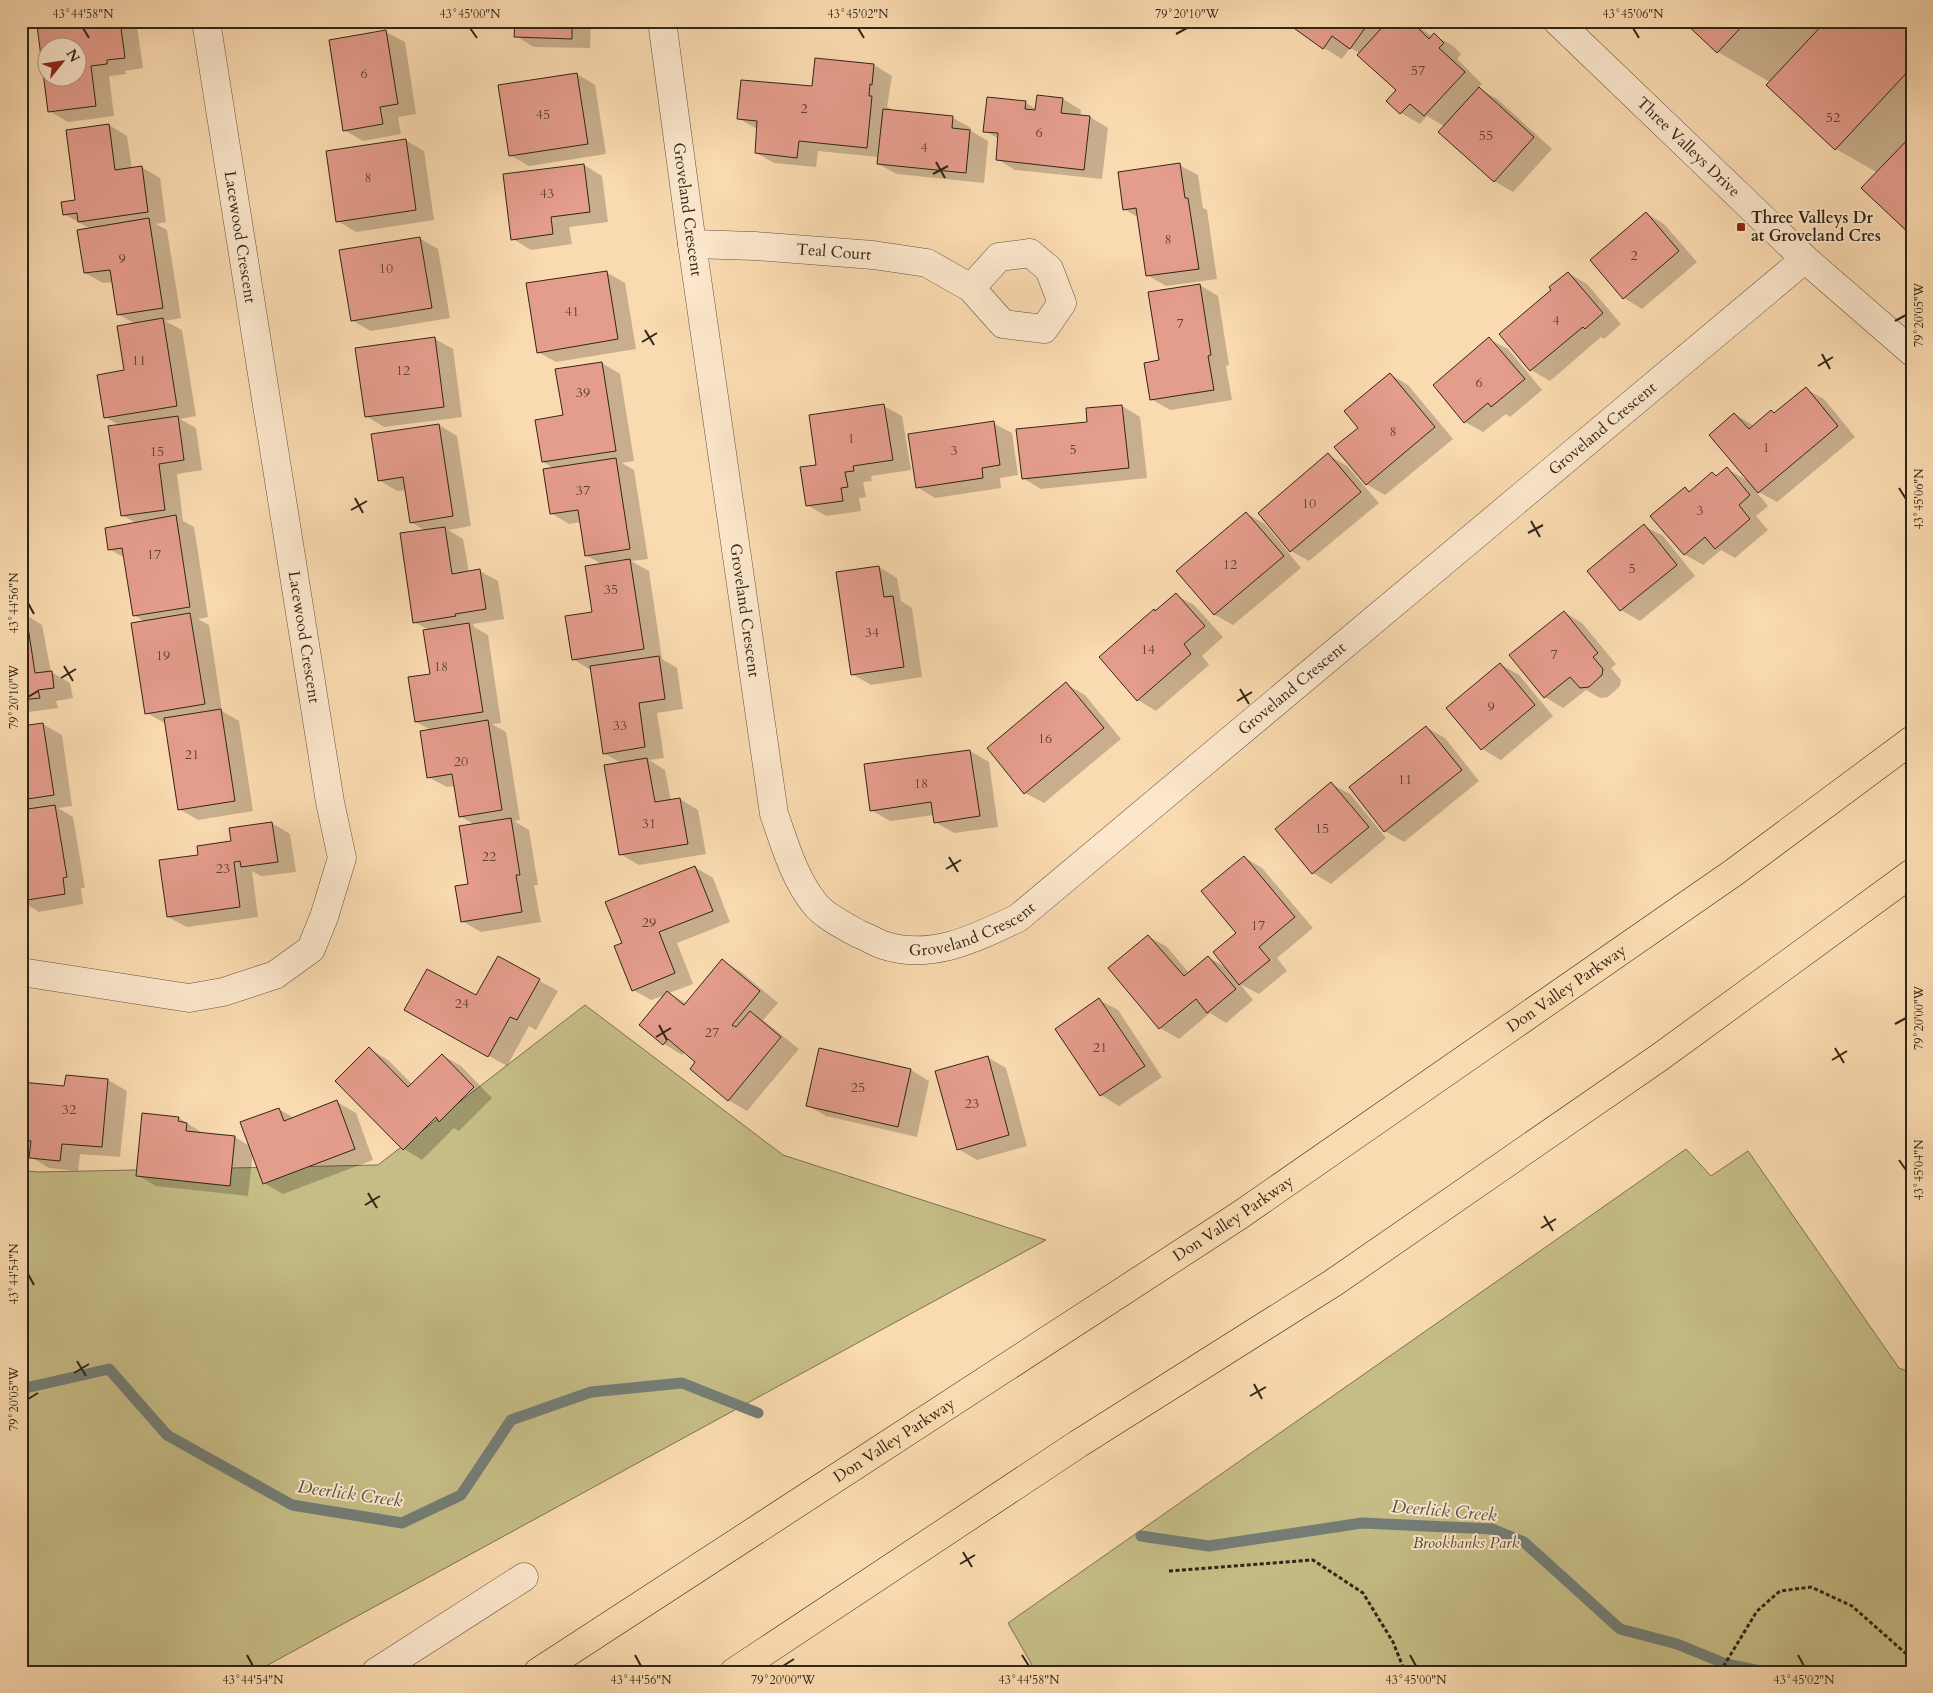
<svg xmlns="http://www.w3.org/2000/svg" width="1933" height="1693" viewBox="0 0 1933 1693" font-family="Cardo,serif">
<style>
.green{fill:#c6bd86;stroke:#7b7250}
.shadow{fill:#0003;fill-rule:evenodd}
.lines{fill:none;stroke-linecap:round;stroke-linejoin:round}
.stream{stroke:#747e77;stroke-width:11}
.building{fill:#e49c8b;stroke:#302619;fill-rule:evenodd}
.minor-casing{stroke:#62533f;stroke-width:29}
.highway-casing{stroke:#302619;stroke-width:29}
.path{stroke:#302619;stroke-width:3;stroke-dasharray:4 2.5;stroke-linecap:butt}
.minor{stroke:#fce7cc;stroke-width:28}
.highway{stroke:#fadab0;stroke-width:28}
.ticks{fill:none;stroke:#302619;stroke-width:2}
.poi-dot{fill:#8f2418;stroke:#fce7cc;stroke-width:2}
.labels{text-anchor:middle;dominant-baseline:central;stroke-width:4;stroke-linejoin:round;paint-order:stroke}
.number-label{font-size:14px;fill:#5d4436}
.street-label{font-size:16px;fill:#302619;stroke:#fce7cc}
.poi-label{font-size:16px;font-weight:bold;fill:#302619;stroke:#fce7cc;text-anchor:start}
.park-label{font-size:16px;font-style:italic;fill:#564c34;stroke:#fce7cc}
.water-label{font-size:18px;font-style:italic;fill:#525248;stroke:#fce7cc}
.neatline{fill:none;stroke:#302619;stroke-width:2}
.ticks-label{font-size:12px;text-anchor:middle;fill:#302619}
</style>
<rect width="100%" height="100%" fill="#fadab0"/>
<filter id="stains"><feTurbulence type="fractalNoise" baseFrequency=".004" numOctaves="4"/><feColorMatrix values="0 0 0 0 .2 0 0 0 0 .09 0 0 0 0 .02 0 0 0 .5 -.17"/></filter>
<radialGradient id="worn" r=".72"><stop offset=".6" stop-color="#630" stop-opacity="0"/><stop offset="1" stop-color="#630" stop-opacity=".3"/></radialGradient>
<path class="green" d="M585,1005L783,1155L1046,1240L255,1672H21V1170L38,1172L378,1165Z
M1686,1149L1711,1176L1748,1151L1899,1368L1912,1373V1672H1036L1008,1623Z"/>
<path class="shadow" d="M71,21H130L137,26L143,68L125,71L126,74L109,76L114,116L68,122L49,111L38,26ZM48,48H78V78H48Z
M343,21H405V26L348,24Z
M516,21H591L590,48L534,47L516,36Z
M1128,21H1146L1145,23Z
M1286,21H1410L1433,37L1434,35L1453,46L1461,54L1457,59L1482,84L1478,88L1497,99L1552,149L1513,192L1494,181L1444,126L1427,116L1420,124L1401,113L1387,101L1397,90L1360,53L1350,48L1342,59L1324,48Z
M1685,21H1912V234L1878,173L1836,149L1770,82L1718,52Z
M386,32L405,42L416,114L398,117L401,134L363,141L344,130Z
M874,65L892,76L887,107L890,108V111L953,118L971,128V131L988,141L984,183L897,174L878,164L879,157L818,151L816,167L774,163L756,153L757,129L738,118Z
M577,74L595,85L606,154L529,166L510,155Z
M1063,99L1081,110L1080,116L1090,117L1108,128L1102,179L1015,170L997,159L999,139L985,131L1026,103L1036,109Z
M109,125L127,136L132,169L141,167L160,178L166,222L156,224L167,230L181,318L165,321L182,330L196,416L180,419L196,428L202,470L177,474L183,521L194,527L208,617L198,619L209,625L222,711L239,721L253,811L198,820L179,809L166,724L147,713L145,622L134,615L125,558L109,549L136,523L122,515L121,426L105,417L126,371L135,324L118,314L113,282L103,283L85,273L91,229L64,214L77,201Z
M405,140L424,151L434,220L356,232L338,221Z
M584,165L602,176L608,222L569,227L572,244L531,250L513,239Z
M1179,165L1198,175L1203,208L1207,210L1217,279L1166,286L1147,275L1139,218L1124,209Z
M1646,213L1664,224L1697,262L1642,309L1624,298Z
M419,238L438,249L450,318L371,331L353,321Z
M606,272L625,283L636,349L556,362L538,352Z
M1568,273L1587,284L1621,324L1604,339L1601,337L1550,381L1531,370L1501,334L1553,290Z
M1200,285L1218,296L1229,365L1226,366L1232,400L1170,410L1151,399L1161,361Z
M435,339L453,349L462,417L384,427L366,416Z
M1489,339L1508,349L1542,390L1510,417L1506,414L1483,432L1465,422Z
M602,363L620,374L634,461L622,463L634,470L648,559L631,561L649,571L662,659L677,668L683,709L657,713L664,758L649,760L665,770L671,801L680,799L698,810L706,854L639,865L620,854L621,763L604,753L591,670L573,659L593,613L603,565L586,555L581,522L569,524L551,513L555,469L543,462L564,417Z
M1390,374L1408,385L1453,439L1385,495L1366,484L1360,428Z
M1806,389L1824,399L1855,437L1777,502L1755,490L1768,506L1756,516L1768,530L1735,558L1721,550L1703,565L1684,554L1685,488L1691,492L1713,474L1717,477L1727,469L1750,482L1735,414L1754,426L1775,414Z
M884,406L902,416L911,470L871,476L872,481L863,482L866,497L859,498L861,511L826,516L807,505L818,466Z
M1122,406L1140,417L1147,478L1041,489L1023,478L1089,423Z
M993,423L1012,433L1018,475L1000,478L1001,488L935,498L917,487Z
M439,425L457,436L471,526L448,530L463,539L469,572L480,571L498,581L504,619L473,624L474,627L488,635L501,723L492,724L506,732L520,820L514,821L529,830L538,885H534L541,922L481,932L462,921L470,885L475,825L460,816L455,786L447,787L428,777L431,730L416,722L432,675L429,630L414,622L426,531L411,522L406,490L397,491L379,480Z
M1328,455L1347,466L1379,503L1309,561L1291,551Z
M1246,513L1265,524L1301,568L1233,625L1215,615L1178,571Z
M1644,526L1663,536L1695,576L1640,621L1621,610L1589,571Z
M879,567L897,578L901,601L912,608L922,677L871,685L852,674Z
M21,571L28,612L23,613L42,625L51,672L70,683L73,698L56,701L58,708L21,713Z
M1176,595L1194,605L1223,637L1202,656L1209,665L1156,711L1138,700L1156,612Z
M1564,612L1582,623L1616,664L1611,668L1621,680L1620,686L1608,697L1600,698L1586,690L1563,708L1545,697Z
M1500,664L1519,675L1553,716L1501,760L1482,749Z
M1066,684L1085,695L1121,739L1044,803L1025,793Z
M43,724L62,735L72,806L58,808L73,817L85,888H81L83,904L39,912L21,901V727Z
M1426,727L1445,738L1479,781L1404,842L1385,831L1351,788Z
M970,751L989,762L998,827L954,833L935,822L934,815L890,821L871,810Z
M1331,784L1350,794L1386,838L1331,884L1313,873Z
M272,823L290,834L296,872L261,876L252,871L258,917L187,927L168,917L199,856Z
M1244,857L1262,868L1313,928L1277,958L1287,971L1259,994L1240,984L1253,1000L1226,1023L1210,1013L1179,1039L1160,1028L1109,968L1148,936L1167,947L1189,973L1208,957L1227,968L1238,933Z
M695,867L713,878L730,922L677,943L693,984L669,993L687,1004L723,961L741,972L778,1003L763,1020L799,1049L747,1111L728,1100L697,1062L685,1052L682,1055L664,1044L641,1025L666,995L651,1000L633,990L623,944Z
M498,958L558,991L536,1030L529,1026L507,1066L424,1020L477,997Z
M1099,1000L1118,1010L1162,1077L1119,1106L1101,1095Z
M370,1049L388,1060L412,1084L442,1055L461,1066L492,1098L459,1131L454,1128L422,1160L404,1149Z
M820,1049L911,1070L929,1081L917,1137L826,1116L807,1105Z
M987,1057L1006,1068L1027,1146L977,1160L958,1149Z
M67,1076L108,1080L127,1091L120,1157L80,1154L78,1171L49,1168L31,1157V1149L21,1144V1083L66,1087Z
M337,1102L356,1113L373,1160L283,1194L264,1183L253,1152L248,1196L156,1186L137,1175L143,1115L179,1118L204,1134L235,1137L251,1147L279,1109L294,1118Z"/>
<g class="lines">
<path class="stream" d="M21,1389L109,1369L167,1435L292,1505L402,1523L461,1495L511,1420L591,1392L682,1383L758,1413
M1141,1536L1209,1546L1362,1523L1492,1529L1524,1542L1620,1629L1677,1644L1726,1664L1765,1672"/>
</g>
<path class="building" d="M63,21H120L125,58L107,60V64L91,66L96,106L48,112L37,25ZM48,48H78V78H48Z
M515,21H572V39L514,37Z
M1284,21H1370L1350,49L1332,36L1323,49Z
M1388,21H1406L1409,24L1411,21L1429,39L1434,33L1444,43L1439,48L1465,72L1424,116L1410,104L1400,114L1386,101L1396,90L1357,55Z
M1683,21H1747L1717,53Z
M1826,21H1912V67L1835,150L1766,85Z
M386,30L398,104L380,107L383,124L343,131L329,40Z
M815,58L874,64L872,85L870,84L869,96H872L867,148L799,141L797,158L755,153L757,121L737,119L741,80L812,86Z
M577,73L588,144L509,156L498,85Z
M1479,87L1534,137L1494,182L1438,132Z
M1037,95L1063,98L1061,113L1090,116L1084,170L996,160L998,133L983,132L987,97L1026,101L1025,109L1035,110Z
M883,109L953,116L952,128L970,130L966,173L877,164Z
M109,124L115,170L142,166L148,212L78,222L77,213L63,215L61,202L75,200L66,130Z
M1912,135V236L1861,188Z
M406,139L416,210L336,222L326,151Z
M1180,163L1185,198H1188L1199,269L1146,276L1136,208L1123,210L1118,172Z
M584,164L590,212L551,217L553,234L511,240L503,174Z
M1646,212L1679,251L1623,299L1590,260Z
M149,218L163,308L117,315L110,270L84,273L77,230Z
M420,237L432,308L351,321L339,250Z
M607,271L618,339L537,353L526,283Z
M1568,272L1603,313L1585,329L1583,327L1530,371L1499,334L1551,290L1549,287Z
M1200,284L1211,355L1208,356L1214,390L1150,400L1144,363L1159,360L1148,292Z
M163,318L177,406L104,418L97,375L124,370L117,326Z
M435,337L444,407L365,417L355,348Z
M1489,337L1525,379L1491,407L1488,403L1464,423L1433,385Z
M602,362L616,451L542,462L535,420L563,415L555,369Z
M1390,373L1435,427L1366,485L1334,447L1358,428L1344,411Z
M1806,387L1838,426L1758,493L1709,435L1734,413L1749,429L1771,410L1774,413Z
M884,404L893,460L853,466L854,471L845,472L848,487L841,488L843,501L806,506L800,467L816,465L809,415Z
M1122,405L1129,468L1022,479L1016,429L1087,422L1086,408Z
M178,416L184,460L159,464L165,510L121,516L108,426Z
M994,421L1000,465L982,468L983,478L916,488L908,434Z
M439,424L453,516L410,523L403,477L378,481L371,434Z
M1328,453L1361,492L1290,552L1258,513Z
M616,458L630,549L585,556L578,510L550,514L543,469Z
M1727,467L1750,495L1739,505L1750,519L1715,549L1705,537L1684,555L1650,516L1685,487L1689,492L1712,472L1716,476Z
M1246,512L1284,556L1214,615L1176,571Z
M176,515L190,607L133,616L122,548L108,550L105,528Z
M1644,524L1677,565L1620,611L1587,571Z
M445,527L452,574L480,569L486,609L455,614L456,616L413,623L400,533Z
M630,559L644,649L572,660L565,616L592,612L585,566Z
M879,566L884,597L893,596L904,667L851,675L836,572Z
M1176,593L1205,626L1184,644L1191,654L1137,701L1099,657L1154,609L1155,611Z
M1564,611L1598,653L1593,657L1603,669L1602,675L1589,687L1580,688L1570,677L1544,698L1509,655Z
M21,613H24L26,627H28L35,673L52,671L54,688L38,690L40,698L21,700Z
M190,613L205,704L145,714L131,623Z
M469,623L483,712L415,722L408,677L430,674L423,630Z
M659,656L665,699L639,703L645,747L603,754L590,666Z
M1500,663L1535,705L1481,750L1446,708Z
M1066,682L1104,728L1024,794L987,748Z
M221,709L235,801L178,810L164,718Z
M488,720L502,810L459,817L452,774L427,778L420,731Z
M43,723L54,795L21,800V726Z
M1426,726L1462,770L1384,832L1349,787Z
M970,750L980,816L934,823L931,802L870,811L864,764Z
M647,758L655,802L680,798L688,844L619,855L604,765Z
M1331,782L1369,827L1312,874L1275,829Z
M55,805L67,877L63,878L65,894L21,901V810Z
M511,818L520,875H516L522,912L461,922L455,886L468,884L459,826Z
M272,822L278,862L241,867L240,861L234,862L240,907L167,917L159,860L198,855L197,846L231,841L229,828Z
M1244,856L1295,917L1259,947L1270,960L1239,985L1213,952L1236,933L1201,891Z
M695,866L713,911L659,932L675,973L632,991L614,946L622,943L605,902Z
M1148,935L1184,976L1208,956L1236,989L1207,1013L1196,999L1159,1029L1108,968Z
M498,956L540,979L517,1020L510,1017L488,1057L404,1010L427,969L476,995Z
M722,959L760,991L732,1025L736,1027L750,1011L781,1037L728,1101L690,1069L695,1062L668,1039L663,1045L639,1025L667,991L684,1005Z
M1099,998L1145,1066L1100,1096L1055,1029Z
M369,1047L408,1087L442,1054L474,1087L439,1122L436,1117L403,1150L335,1081Z
M819,1048L911,1069L898,1127L806,1106Z
M988,1056L1009,1135L957,1150L935,1071Z
M66,1075L108,1079L102,1147L62,1144L60,1161L29,1158L31,1141L21,1140V1082L64,1086Z
M337,1100L355,1149L263,1184L240,1122L279,1108L284,1121Z
M142,1113L179,1117L178,1121L187,1123L186,1131L235,1136L230,1186L136,1176Z"/>
<g class="lines">
<defs>
<g id="minor">
<path id="s1" d="M662,21L692,244L774,814C785,845 794,878 815,904C823,915 846,927 859,934C867,937 875,942 883,945C931,961 976,938 1018,918L1805,259"/>
<path id="s2" d="M1557,21L1805,259L1912,352"/>
<path id="s3" d="M692,244L755,246L873,255L927,263L971,288L1003,324L1044,329L1062,303L1049,269L1030,253L999,257L971,288"/>
<path d="M21,972L189,998L223,992L275,975L311,949L324,917L342,858L330,802L206,21"/>
<path d="M376,1672L524,1577"/>
</g>
<g id="highway">
<path id="s4" d="M538,1672L1240,1215L1733,873L1912,740"/>
<path d="M734,1672L1078,1444L1333,1283L1660,1057L1912,873"/>
</g>
</defs>
<use href="#minor" class="minor-casing"/>
<use href="#highway" class="highway-casing"/>
<path class="path" d="M1169,1571L1313,1560L1363,1593L1393,1642L1405,1672
M1720,1672L1757,1611L1780,1591L1811,1587L1852,1606L1912,1659"/>
<use href="#minor" class="minor"/>
<use href="#highway" class="highway"/>
</g>
<path class="ticks" d="M83,28L89,38M470,28L477,38M858,28L864,38M1633,28L1639,38M1176,34L1187,28M936,162L945,178M933,174L948,166M1895,321L1906,315M645,330L654,345M642,342L657,333M1822,354L1830,369M1818,366L1833,357M1899,488L1906,499M355,498L363,513M351,510L367,501M1531,521L1540,537M1528,533L1543,525M28,603L34,614M64,666L73,681M61,678L76,669M1240,689L1249,704M28,697L38,691M1237,701L1252,692M949,857L958,872M946,869L961,860M1895,1024L1906,1018M659,1025L667,1040M656,1037L671,1028M1835,1048L1844,1063M1832,1060L1847,1051M1899,1160L1906,1170M368,1193L377,1208M365,1205L380,1196M1544,1216L1553,1231M1541,1228L1556,1219M28,1274L34,1285M77,1361L86,1376M74,1373L89,1364M1254,1384L1262,1399M1250,1396L1266,1387M28,1399L38,1393M963,1552L972,1567M960,1564L975,1555M247,1655L253,1666M635,1655L641,1666M1022,1655L1029,1666M1410,1655L1416,1666M1798,1655L1804,1666M783,1666L794,1659"/>
<rect class="poi-dot" x="1736" y="222" width="10" height="10" rx="2.5"/>
<g class="labels">
<g class="number-label">
<text x="1418" y="70">57</text>
<text x="364" y="73">6</text>
<text x="804" y="108">2</text>
<text x="543" y="114">45</text>
<text x="1833" y="117">52</text>
<text x="1039" y="132">6</text>
<text x="1486" y="135">55</text>
<text x="924" y="147">4</text>
<text x="368" y="177">8</text>
<text x="547" y="193">43</text>
<text x="1168" y="239">8</text>
<text x="1634" y="255">2</text>
<text x="122" y="258">9</text>
<text x="386" y="268">10</text>
<text x="572" y="311">41</text>
<text x="1556" y="320">4</text>
<text x="1180" y="323">7</text>
<text x="139" y="360">11</text>
<text x="403" y="370">12</text>
<text x="1479" y="382">6</text>
<text x="583" y="392">39</text>
<text x="1393" y="431">8</text>
<text x="851" y="438">1</text>
<text x="1766" y="447">1</text>
<text x="1073" y="449">5</text>
<text x="954" y="450">3</text>
<text x="157" y="451">15</text>
<text x="583" y="490">37</text>
<text x="1309" y="503">10</text>
<text x="1700" y="510">3</text>
<text x="154" y="554">17</text>
<text x="1230" y="564">12</text>
<text x="1632" y="568">5</text>
<text x="611" y="589">35</text>
<text x="872" y="632">34</text>
<text x="1148" y="649">14</text>
<text x="1554" y="654">7</text>
<text x="163" y="655">19</text>
<text x="441" y="666">18</text>
<text x="1491" y="706">9</text>
<text x="620" y="725">33</text>
<text x="1045" y="738">16</text>
<text x="192" y="754">21</text>
<text x="461" y="761">20</text>
<text x="1405" y="779">11</text>
<text x="921" y="783">18</text>
<text x="649" y="823">31</text>
<text x="1322" y="828">15</text>
<text x="489" y="856">22</text>
<text x="223" y="868">23</text>
<text x="649" y="922">29</text>
<text x="1258" y="925">17</text>
<text x="462" y="1003">24</text>
<text x="712" y="1032">27</text>
<text x="1100" y="1047">21</text>
<text x="858" y="1087">25</text>
<text x="972" y="1103">23</text>
<text x="69" y="1109">32</text>
</g>
<g class="street-label">
<text stroke="none"><textPath href="#s2" startOffset="182">Three Valleys Drive</textPath></text>
<text stroke="none"><textPath href="#s1" startOffset="190">Groveland Crescent</textPath></text>
<text transform="translate(240 237) rotate(81)">Lacewood Crescent</text>
<text stroke="none"><textPath href="#s3" startOffset="142">Teal Court</textPath></text>
<text stroke="none"><textPath href="#s1" startOffset="1884">Groveland Crescent</textPath></text>
<text stroke="none"><textPath href="#s1" startOffset="595">Groveland Crescent</textPath></text>
<text transform="translate(304 637) rotate(81)">Lacewood Crescent</text>
<text stroke="none"><textPath href="#s1" startOffset="1479">Groveland Crescent</textPath></text>
<text stroke="none"><textPath href="#s1" startOffset="1074">Groveland Crescent</textPath></text>
<text stroke="none"><textPath href="#s4" startOffset="1235">Don Valley Parkway</textPath></text>
<text stroke="none"><textPath href="#s4" startOffset="830">Don Valley Parkway</textPath></text>
<text stroke="none"><textPath href="#s4" startOffset="425">Don Valley Parkway</textPath></text>
</g>
<g class="poi-label">
<text x="1751" y="218">Three Valleys Dr<tspan x="1751" dy="18">at Groveland Cres</tspan></text>
</g>
<g class="park-label">
<text x="1466" y="1543">Brookbanks Park</text>
</g>
<g class="water-label">
<text transform="translate(350 1494) rotate(8)">Deerlick Creek</text>
<text transform="translate(1444 1511) rotate(5)">Deerlick Creek</text>
</g>
</g>
<rect width="1933" height="1693" fill="none" stroke="#fadab0" stroke-width="55"/>
<g transform="translate(62 62) rotate(60)"><circle r="24" fill="#fce7cc" stroke="#aa9a84"/>
<path d="M0-4L9 19L0 12L-9 19Z" fill="#8f2418"/>
<text y="-8" font-size="14" font-weight="bold" text-anchor="middle" fill="#302619">N</text>
</g>
<rect x="28" y="28" width="1878" height="1638" class="neatline"/>
<g class="ticks-label">
<text x="83" y="18">43°44'58"N</text>
<text x="470" y="18">43°45'00"N</text>
<text x="858" y="18">43°45'02"N</text>
<text x="1187" y="18">79°20'10"W</text>
<text x="1633" y="18">43°45'06"N</text>
<text transform="translate(1919 315) rotate(-90)" y="4">79°20'05"W</text>
<text transform="translate(1919 499) rotate(-90)" y="4">43°45'06"N</text>
<text transform="translate(14 603) rotate(-90)" y="4">43°44'56"N</text>
<text transform="translate(14 697) rotate(-90)" y="4">79°20'10"W</text>
<text transform="translate(1919 1018) rotate(-90)" y="4">79°20'00"W</text>
<text transform="translate(1919 1170) rotate(-90)" y="4">43°45'04"N</text>
<text transform="translate(14 1274) rotate(-90)" y="4">43°44'54"N</text>
<text transform="translate(14 1399) rotate(-90)" y="4">79°20'05"W</text>
<text x="253" y="1684">43°44'54"N</text>
<text x="641" y="1684">43°44'56"N</text>
<text x="783" y="1684">79°20'00"W</text>
<text x="1029" y="1684">43°44'58"N</text>
<text x="1416" y="1684">43°45'00"N</text>
<text x="1804" y="1684">43°45'02"N</text>
</g>
<rect width="100%" height="100%" filter="url(#stains)"/>
<rect width="100%" height="100%" fill="url(#worn)"/>
</svg>
